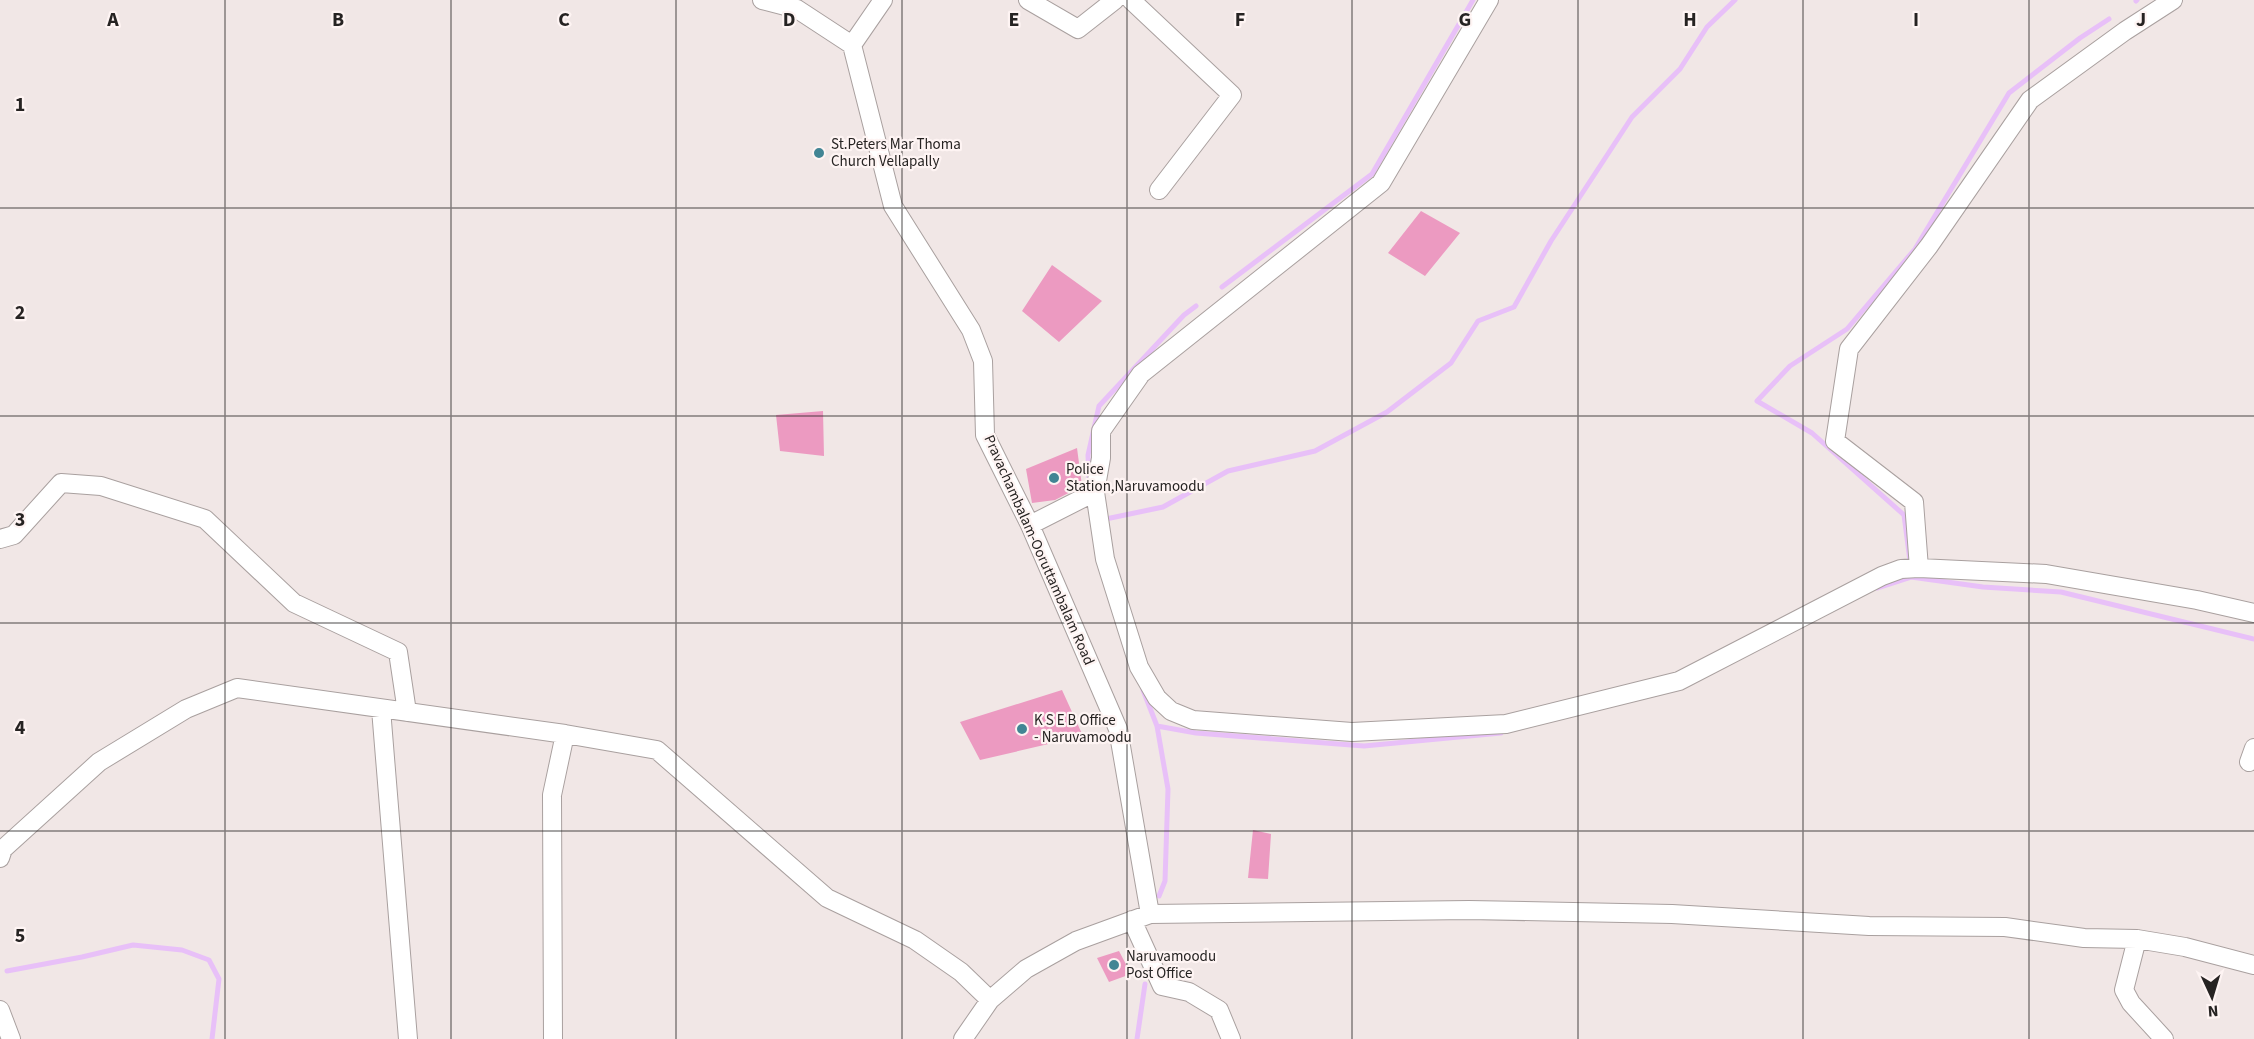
<svg xmlns="http://www.w3.org/2000/svg" width="2254" height="1039" viewBox="0 0 2254 1039" font-family="'Source Sans 3',sans-serif">
<style>
.lines{fill:none;stroke-linecap:round;stroke-linejoin:round}
.stream{stroke:#e8c0f8;stroke-width:5}
.building{fill:#ec9ac1}
.minor-casing{stroke:#a9a09f;stroke-width:20}
.minor{stroke:#fff;stroke-width:18}
.grid{fill:none;stroke:#262322;stroke-width:1.5;stroke-opacity:0.55}
.poi-dot{fill:#428594;stroke:#fef4f3;stroke-width:2}
.labels{text-anchor:middle;dominant-baseline:central;stroke-width:4.5;stroke-linejoin:round;paint-order:stroke}
.poi-label{font-size:15px;fill:#262322;stroke:#fef4f3;text-anchor:start}
.street-label{font-size:15px;fill:#262322;stroke:#fef4f3}
.grid-label{font-size:20px;text-anchor:middle;font-weight:bold;fill:#262322;stroke:#fef4f3;stroke-width:4.5;stroke-linejoin:round;paint-order:stroke}
</style>
<rect width="100%" height="100%" fill="#f1e7e6"/>
<g class="lines">
<path class="stream" d="M2136,1L2137,0
M1222,287L1372,174L1473,0
M1089,480L1088,455L1099,406L1184,315L1196,306
M1101,520L1163,507L1228,471L1315,451L1387,412L1451,363L1478,321L1514,307L1551,241L1632,117L1680,69L1707,27L1735,0
M1910,561L1904,515L1812,433L1757,401L1790,366L1847,329L1915,249L2009,93L2080,38L2109,19
M1877,588L1911,577L1983,587L2061,592L2254,639
M1143,690L1157,726L1196,733L1364,746L1501,733
M1157,726L1168,789L1165,881L1159,896
M7,971L82,957L133,945L182,950L209,960L219,979L212,1039
M1137,1039L1145,984"/>
</g>
<path class="building" d="M1421,211L1460,233L1425,276L1388,253Z
M1052,265L1102,301L1059,342L1022,311Z
M823,411L824,456L780,451L776,415Z
M1077,448L1082,486L1055,500L1032,503L1026,469Z
M1062,690L1083,736L980,760L960,722Z
M1253,830L1271,834L1268,879L1248,878Z
M1119,951L1131,974L1109,982L1097,958Z"/>
<g class="lines">
<defs>
<path id="minor" d="M762,0L797,9L852,45L893,206L971,330L983,361L985,435L1030,525L1118,729L1150,914
M1028,0L1078,29L1115,0
M1131,0L1232,95L1159,190
M852,45L883,0
M1095,492L1105,559L1139,667L1157,698L1171,711L1193,720L1352,732L1506,724L1679,681L1882,576L1901,569L1919,568L1914,502L1835,441L1849,349L1929,246L2030,100L2125,31L2173,0
M1030,525L1095,492L1101,458V431L1141,374L1381,183L1489,0
M0,539L14,535L61,483L101,486L205,519L294,603L398,652L407,712
M1919,568L2046,574L2197,600L2254,613
M381,709L408,1039
M2249,762L2254,748
M0,858L3,849L99,762L186,709L237,688L565,734
M1132,920L1162,986L1189,992L1219,1010L1231,1039
M2137,939L2124,990L2131,1003L2164,1039
M0,1010L11,1039
M553,1039L552,795L565,734L657,750L827,898L915,940L961,972L990,1000
M963,1039L990,1000L1026,969L1076,941L1150,914L1469,910L1672,914L1869,926L2005,927L2084,938L2137,939L2185,947L2254,965"/>
</defs>
<use href="#minor" class="minor-casing"/>
<use href="#minor" class="minor"/>
</g>
<path class="grid" d="M225,0V1039M451,0V1039M676,0V1039M902,0V1039M1127,0V1039M1352,0V1039M1578,0V1039M1803,0V1039M2029,0V1039M0,208H2254M0,416H2254M0,623H2254M0,831H2254"/>
<g class="poi-dot">
<circle cx="819" cy="153" r="6"/>
<circle cx="1054" cy="478" r="6"/>
<circle cx="1022" cy="729" r="6"/>
<circle cx="1114" cy="965" r="6"/>
</g>
<g class="labels">
<g class="poi-label">
<text x="831" y="144">St.Peters Mar Thoma<tspan x="831" dy="17">Church Vellapally</tspan></text>
<text x="1066" y="469">Police<tspan x="1066" dy="17">Station,Naruvamoodu</tspan></text>
<text x="1034" y="720">K S E B Office<tspan x="1034" dy="17">- Naruvamoodu</tspan></text>
<text x="1126" y="956">Naruvamoodu<tspan x="1126" dy="17">Post Office</tspan></text>
</g>
<g class="street-label">
<text transform="translate(1039 550) rotate(66)">Pravachambalam-Ooruttambalam Road</text>
</g>
</g>
<g class="grid-label">
<text x="113" y="26">A</text>
<text x="338" y="26">B</text>
<text x="564" y="26">C</text>
<text x="789" y="26">D</text>
<text x="1014" y="26">E</text>
<text x="1240" y="26">F</text>
<text x="1465" y="26">G</text>
<text x="1690" y="26">H</text>
<text x="1916" y="26">I</text>
<text x="2141" y="26">J</text>
<text x="20" y="111">1</text>
<text x="20" y="319">2</text>
<text x="20" y="526">3</text>
<text x="20" y="734">4</text>
<text x="20" y="942">5</text>
</g>
<g transform="translate(2212 997) rotate(176)" stroke="#fef4f3" stroke-width="4.5" paint-order="stroke">
<path d="M0-4.5L10 22L0 15L-10 22Z" fill="#262322"/>
<text y="-9" font-size="16" font-weight="bold" text-anchor="middle" fill="#262322">N</text>
</g>
</svg>
